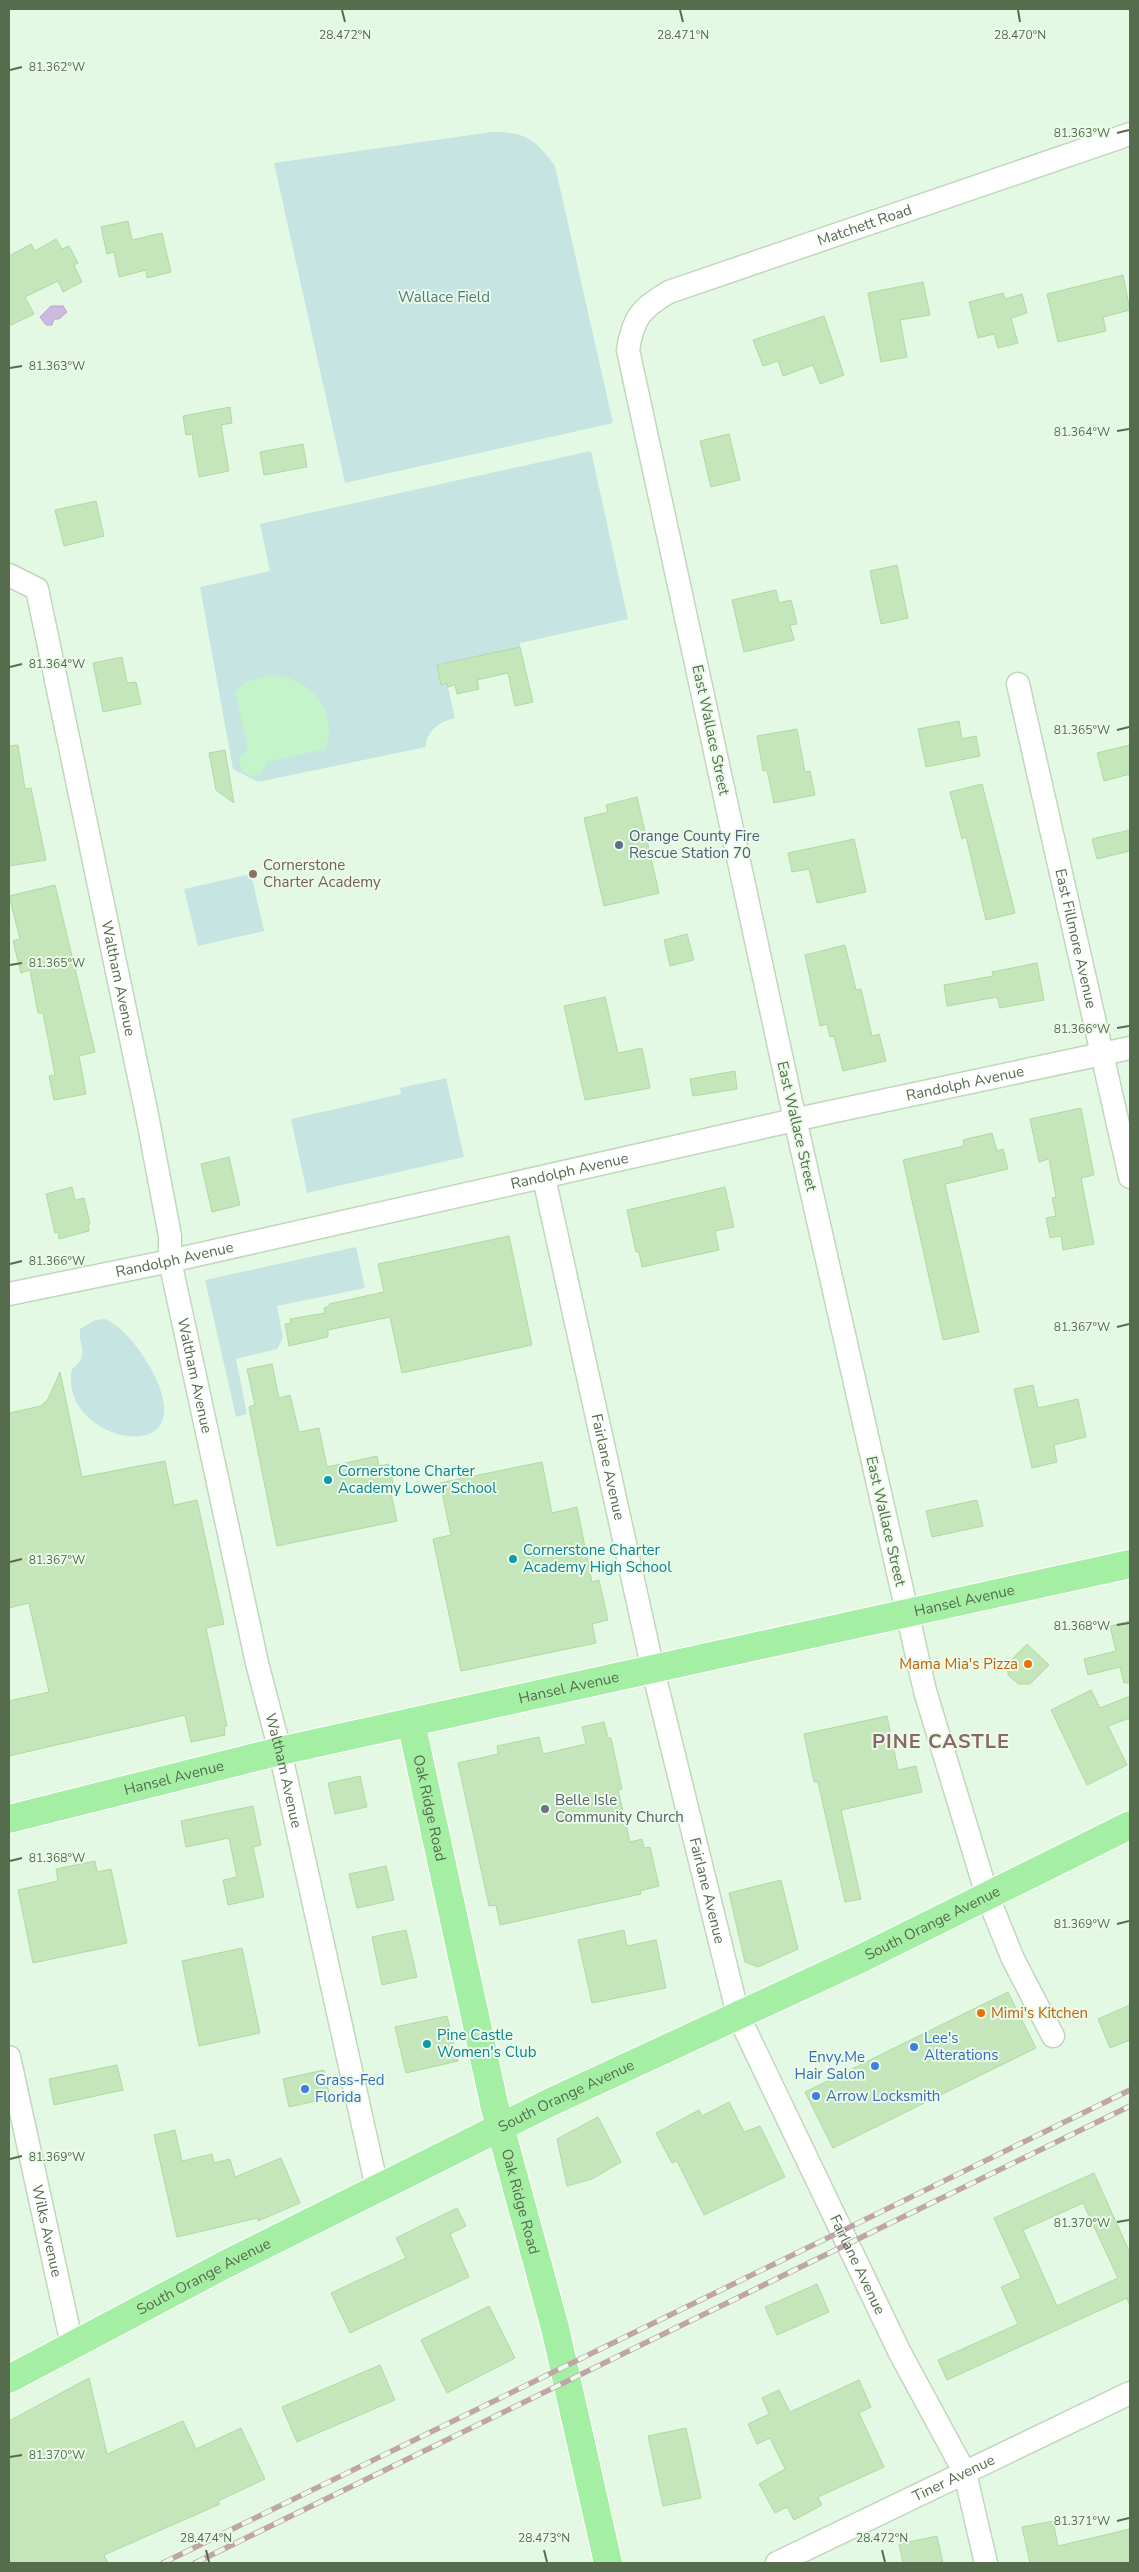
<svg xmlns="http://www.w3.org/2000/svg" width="1139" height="2572" viewBox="0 0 1139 2572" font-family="'Nunito Sans',sans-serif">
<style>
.green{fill:#c5e4e2}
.sand{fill:#c3f4ca}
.water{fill:#cdbbdf;stroke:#baa3cf}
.building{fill:#c5e5ba;stroke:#b0daa2;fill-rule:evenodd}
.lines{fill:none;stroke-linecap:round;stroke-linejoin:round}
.minor-casing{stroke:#c1d7bc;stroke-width:25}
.major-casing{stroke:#fff;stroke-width:30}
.minor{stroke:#fff;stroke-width:22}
.major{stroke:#a5efa5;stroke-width:28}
.rail-casing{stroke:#c0a5a7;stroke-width:5.5}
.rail{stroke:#eafce9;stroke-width:4;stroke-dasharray:11;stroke-linecap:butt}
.ticks{fill:none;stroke:#566d4d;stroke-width:2}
.service-dot{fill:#5c6f8a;stroke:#eafce9;stroke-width:2}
.education-dot{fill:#8d6e63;stroke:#eafce9;stroke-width:2}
.culture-dot{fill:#0f9aa8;stroke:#eafce9;stroke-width:2}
.food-dot{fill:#e8710a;stroke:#eafce9;stroke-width:2}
.worship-dot{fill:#6b7280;stroke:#eafce9;stroke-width:2}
.shop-dot{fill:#3f7fe0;stroke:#eafce9;stroke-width:2}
.labels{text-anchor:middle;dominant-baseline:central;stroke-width:4;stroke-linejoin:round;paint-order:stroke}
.street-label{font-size:15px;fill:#566d4d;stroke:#eafce9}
.park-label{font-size:15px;fill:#4d797c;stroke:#eafce9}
.service-label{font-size:15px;fill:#4e5e75;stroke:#eafce9;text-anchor:start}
.education-label{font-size:15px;fill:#785e54;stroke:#eafce9;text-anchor:start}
.culture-label{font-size:15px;fill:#0d838f;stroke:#eafce9;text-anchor:start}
.food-label{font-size:15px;fill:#c56008;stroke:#eafce9;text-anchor:end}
.worship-label{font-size:15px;fill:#5b616d;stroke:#eafce9;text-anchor:start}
.shop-label{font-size:15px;fill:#366cbe;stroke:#eafce9;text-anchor:start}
.district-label{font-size:20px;font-weight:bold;letter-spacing:1px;fill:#8a6666;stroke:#eafce9}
.ticks-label{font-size:12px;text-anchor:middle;fill:#566d4d;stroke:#eafce9;stroke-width:4;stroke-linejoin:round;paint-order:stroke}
</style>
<rect width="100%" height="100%" fill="#e4f9e4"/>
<path class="green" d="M492,132C526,132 535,139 555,166L613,423L345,483L274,163Z
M591,451L628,619L520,643V647L437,665L441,684L447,683L455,718C440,721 426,731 426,747L258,782L233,769L200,587L270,571L260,524Z
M251,874L264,931L198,946L184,889Z
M446,1078L464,1157L307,1193L291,1119L401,1094L400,1088Z
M356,1247L365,1288L277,1306L283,1338L277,1349L236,1359L247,1414L236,1417L205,1280Z
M105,1319C126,1329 140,1350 151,1369C209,1474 56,1443 72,1369C91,1353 78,1347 80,1329L95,1320Z"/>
<path class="sand" d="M272,675C310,677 340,711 325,749L267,762L261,774L250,776C241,772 239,766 240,757L248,749L235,692L248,681Z"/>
<path class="water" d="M51,306H63L67,312L59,319H54L52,325H46L40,317Z"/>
<path class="building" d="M128,221L132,240L162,233L171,272L147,278L146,270L119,277L114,252L107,254L101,227Z
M56,239L62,249L69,246L78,263L74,265L82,282L63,292L58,281L25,297L34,314L9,326V256L31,244L35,251Z
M1123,275L1130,310L1103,317L1106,331L1058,342L1047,294Z
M923,282L930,315L900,320L907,357L881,362L868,293Z
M1003,293L1005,299L1022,294L1027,313L1011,318L1018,343L998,348L994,334L978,338L969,302Z
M824,316L844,375L820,384L813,365L783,376L778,361L763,366L753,340Z
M230,407L232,423L221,425L229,471L199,477L192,434L186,435L183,416Z
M729,434L740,480L711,487L700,441Z
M303,444L307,467L264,475L260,452Z
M96,501L104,536L64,546L55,510Z
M897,565L908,618L881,624L870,571Z
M776,590L779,603L791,600L797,624L790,625L794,640L744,652L732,600Z
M520,647L533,702L515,706L508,673L477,680L479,689L457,694L455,685L448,687L447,683L441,685L437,665Z
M122,657L127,683L136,682L141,704L103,712L93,663Z
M959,721L962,739L976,736L980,756L926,767L918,729Z
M797,729L805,772L810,771L815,795L774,803L767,770L763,771L757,736Z
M18,745L25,789L31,788L46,860L9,866V746Z
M1130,745V774L1104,781L1097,753Z
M225,750L234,803L216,790L209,753Z
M982,784L1015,913L986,920L966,837L962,839L950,792Z
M637,797L659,893L604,906L584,818L608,812L606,805Z
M1130,830V851L1097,859L1092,839Z
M854,839L866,892L817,903L809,869L792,872L788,853Z
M55,885L95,1052L79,1056L86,1094L54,1100L49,1076L55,1075L43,1013H38L30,970L21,973L13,941L20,939L9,896Z
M687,934L694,960L670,966L664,940Z
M845,945L856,990L861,989L872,1036L879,1034L886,1061L843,1071L834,1036L830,1037L827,1024L820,1026L805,955Z
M1037,963L1044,1000L1000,1008L997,997L947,1006L944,985L993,976L992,972Z
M605,997L618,1053L642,1048L650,1088L585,1100L564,1006Z
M735,1071L737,1089L693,1096L690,1079Z
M1081,1108L1094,1175L1081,1178L1094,1244L1063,1250L1061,1236L1050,1238L1046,1218L1056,1216L1052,1198L1056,1197L1049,1159L1039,1162L1030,1119Z
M992,1133L997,1151L1003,1149L1008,1169L945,1184L979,1332L943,1340L903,1160L964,1146L963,1140Z
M229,1157L240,1205L212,1212L201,1164Z
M72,1187L75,1200L84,1198L90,1224L88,1225L89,1231L59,1239L58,1232L55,1233L46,1194Z
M725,1187L734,1227L715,1231L719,1250L642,1267L639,1252H636L627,1210Z
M509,1236L532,1345L402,1373L390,1317L328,1330V1337L289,1346L285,1324L291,1323L290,1319L325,1313L324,1308L329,1306V1304L384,1292L378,1264Z
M272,1364L279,1398L290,1395L299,1432L319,1428L327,1467L377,1456L379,1466L389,1464L395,1492L391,1493L397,1521L277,1546L249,1407L255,1405L247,1369Z
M60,1372L82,1477L165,1461L174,1505L197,1500L224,1624L206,1628L227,1726H224L225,1735L191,1742L185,1715L9,1756V1701L49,1692L29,1603L9,1608V1413L41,1406L48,1399Z
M1033,1385L1038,1408L1078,1399L1086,1437L1054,1445L1057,1462L1032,1468L1014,1389Z
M542,1462L552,1513L577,1507L592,1582L599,1580L608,1620L592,1624L596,1643L461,1671L433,1539L451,1535L440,1483Z
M977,1500L983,1526L932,1537L926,1511Z
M1130,1621V1683H1124L1120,1667L1088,1675L1084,1659L1116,1651L1110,1626Z
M1027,1644L1049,1665L1030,1684H1018L1008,1675V1663Z
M1091,1690L1100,1708L1130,1696V1718L1108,1726L1127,1765L1087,1785L1051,1710Z
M887,1716L898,1770L916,1766L922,1792L841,1810L861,1899L845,1902L818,1782H814L804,1734Z
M604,1722L608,1738H611L622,1789L618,1790L630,1842L642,1839L644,1848L650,1847L659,1886L640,1891L641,1894L500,1925L496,1905L489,1906L458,1763L498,1754L497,1746L539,1737L543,1754L586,1744L582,1727Z
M360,1776L367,1807L335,1814L328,1783Z
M253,1806L261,1845L253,1847L264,1897L228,1905L223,1880L237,1877L229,1838L186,1847L181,1821Z
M95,1861L97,1872L111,1869L127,1943L33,1963L18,1890L58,1881L56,1869Z
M386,1866L394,1900L357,1908L349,1874Z
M781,1880L798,1949L758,1967L745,1962L729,1893Z
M406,1930L417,1977L382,1985L372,1937Z
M624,1930L627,1946L656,1940L666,1988L592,2003L578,1940Z
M242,1948L260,2033L199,2046L182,1961Z
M1008,1992L1036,2048L833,2148L805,2092Z
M1130,2005V2040L1110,2048L1098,2019Z
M447,2016L458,2061L406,2073L395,2027Z
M117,2065L123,2090L54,2105L49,2079Z
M324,2070L330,2098L289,2107L283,2079Z
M729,2102L744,2132L760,2126L785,2177L704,2215L677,2161L672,2163L656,2133L699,2110L702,2116Z
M598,2117L621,2162L592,2179L567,2186L557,2139Z
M175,2130L182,2161L212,2154L214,2163L230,2159L235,2177L281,2158L300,2203L258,2221V2218L177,2237L154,2135Z
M1094,2173L1130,2253V2306L1127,2298L947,2380L938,2360L1018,2324L1001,2287L1021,2278L994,2218ZM1083,2203L1118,2278L1057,2306L1023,2230Z
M457,2208L466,2226L450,2234L469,2277L350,2333L331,2293L406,2258L396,2238Z
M817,2284L829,2312L777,2335L765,2307Z
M489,2306L515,2358L447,2393L421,2340Z
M380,2365L395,2400L297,2442L282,2407Z
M89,2378L107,2454L183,2421L196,2449L241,2428L265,2479L218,2501L220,2504L104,2555L108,2563H9V2421Z
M859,2380L871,2407L859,2413L884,2467L818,2497L822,2505L794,2520L787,2507L775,2513L759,2484L785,2469L770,2438L757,2444L748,2424L769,2414L762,2398L779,2390L790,2412Z
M686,2428L701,2498L663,2506L648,2436Z
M1053,2521L1058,2546L1130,2529V2563H1030L1022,2527Z
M937,2536L943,2563H903L899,2544Z"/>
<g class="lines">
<defs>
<g id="minor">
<path id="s1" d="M9,575L37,589L147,1115L170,1236V1261L257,1663L280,1751L377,2188"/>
<path id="s2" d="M1018,684L1130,1177"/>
<path id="s3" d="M544,1178L653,1670L738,2015L900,2353L965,2473L986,2563"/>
<path id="s4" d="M9,1294L170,1261L821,1114L1130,1048"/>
<path id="s5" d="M1053,2036L1013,1959L987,1895L925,1691L790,1097L628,350C633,318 641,308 669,292L1130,134"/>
<path id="s6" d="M9,2057L72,2345"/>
<path id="s7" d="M777,2563L1130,2393"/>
</g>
<g id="major">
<path id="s8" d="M411,1722L495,2108L555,2328L608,2563"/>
<path id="s9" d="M9,1819L280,1751L1130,1564"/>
<path id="s10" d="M9,2379L226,2264L551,2102L860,1959L1130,1825"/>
</g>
</defs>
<use href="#minor" class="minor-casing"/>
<use href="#major" class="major-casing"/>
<use href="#minor" class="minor"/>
<use href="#major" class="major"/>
<defs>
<path id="rail" d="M163,2563L1130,2090
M195,2563L1130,2106"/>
</defs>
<use href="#rail" class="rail-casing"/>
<use href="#rail" class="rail"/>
</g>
<path class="ticks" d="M342,10L345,22M680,10L683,22M1018,10L1020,22M10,70L22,67M1117,133L1129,130M10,368L22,366M1117,431L1129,429M10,667L22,664M1117,730L1129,727M10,965L22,963M1117,1028L1129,1026M10,1264L22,1261M1117,1327L1129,1324M10,1562L22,1559M1117,1625L1129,1623M10,1861L22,1858M1117,1924L1129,1921M10,2159L22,2156M1117,2222L1129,2220M10,2457L22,2455M1117,2521L1129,2518M206,2550L209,2562M544,2550L547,2562M882,2550L885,2562"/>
<circle class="service-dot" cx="619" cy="845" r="5"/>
<circle class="education-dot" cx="253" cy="874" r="5"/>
<g class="culture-dot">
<circle cx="328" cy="1480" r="5"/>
<circle cx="513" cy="1559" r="5"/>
<circle cx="427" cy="2044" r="5"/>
</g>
<g class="food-dot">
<circle cx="1028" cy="1664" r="5"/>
<circle cx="981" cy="2013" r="5"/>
</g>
<circle class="worship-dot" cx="545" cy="1809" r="5"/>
<g class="shop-dot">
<circle cx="914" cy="2047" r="5"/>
<circle cx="875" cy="2066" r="5"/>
<circle cx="305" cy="2089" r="5"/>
<circle cx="816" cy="2096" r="5"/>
</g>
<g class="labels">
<g class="street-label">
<text stroke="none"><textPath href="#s5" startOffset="2024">Matchett Road</textPath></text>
<text transform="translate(711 730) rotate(78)">East Wallace Street</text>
<text stroke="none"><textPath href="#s2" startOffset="261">East Fillmore Avenue</textPath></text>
<text stroke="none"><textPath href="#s1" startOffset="429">Waltham Avenue</textPath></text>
<text stroke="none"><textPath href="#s4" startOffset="979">Randolph Avenue</textPath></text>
<text transform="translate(797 1126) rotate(77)">East Wallace Street</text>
<text stroke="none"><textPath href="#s4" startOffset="574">Randolph Avenue</textPath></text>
<text stroke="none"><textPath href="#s4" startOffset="169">Randolph Avenue</textPath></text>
<text stroke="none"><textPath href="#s1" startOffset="834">Waltham Avenue</textPath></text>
<text stroke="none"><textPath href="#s3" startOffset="296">Fairlane Avenue</textPath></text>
<text transform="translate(886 1521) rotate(77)">East Wallace Street</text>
<text stroke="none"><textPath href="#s9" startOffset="980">Hansel Avenue</textPath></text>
<text stroke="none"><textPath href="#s9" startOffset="575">Hansel Avenue</textPath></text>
<text stroke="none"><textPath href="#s1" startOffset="1239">Waltham Avenue</textPath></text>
<text stroke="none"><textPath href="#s9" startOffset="170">Hansel Avenue</textPath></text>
<text stroke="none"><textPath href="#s8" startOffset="88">Oak Ridge Road</textPath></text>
<text stroke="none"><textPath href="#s3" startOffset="731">Fairlane Avenue</textPath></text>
<text stroke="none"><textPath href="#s10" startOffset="1030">South Orange Avenue</textPath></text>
<text stroke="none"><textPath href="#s10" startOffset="625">South Orange Avenue</textPath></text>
<text stroke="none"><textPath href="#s8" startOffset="492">Oak Ridge Road</textPath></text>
<text stroke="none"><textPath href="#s6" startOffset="178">Wilks Avenue</textPath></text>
<text stroke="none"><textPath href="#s3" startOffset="1136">Fairlane Avenue</textPath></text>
<text stroke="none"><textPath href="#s10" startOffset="220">South Orange Avenue</textPath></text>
<text stroke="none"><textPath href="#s7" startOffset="196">Tiner Avenue</textPath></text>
</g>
<g class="park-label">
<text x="444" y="297">Wallace Field</text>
</g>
<g class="service-label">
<text x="629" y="836">Orange County Fire<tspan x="629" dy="17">Rescue Station 70</tspan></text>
</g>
<g class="education-label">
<text x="263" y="865">Cornerstone<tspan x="263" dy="17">Charter Academy</tspan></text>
</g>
<g class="culture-label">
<text x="338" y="1471">Cornerstone Charter<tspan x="338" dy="17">Academy Lower School</tspan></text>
<text x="523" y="1550">Cornerstone Charter<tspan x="523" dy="17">Academy High School</tspan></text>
<text x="437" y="2035">Pine Castle<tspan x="437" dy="17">Women's Club</tspan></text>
</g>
<g class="food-label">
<text x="1018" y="1664">Mama Mia's Pizza</text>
<text x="991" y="2013" text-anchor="start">Mimi's Kitchen</text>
</g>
<g class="worship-label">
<text x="555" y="1800">Belle Isle<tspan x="555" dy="17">Community Church</tspan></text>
</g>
<g class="shop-label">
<text x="924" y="2038">Lee's<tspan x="924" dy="17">Alterations</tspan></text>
<text x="865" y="2057" text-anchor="end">Envy.Me<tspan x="865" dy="17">Hair Salon</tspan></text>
<text x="315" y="2080">Grass-Fed<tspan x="315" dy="17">Florida</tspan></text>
<text x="826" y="2096">Arrow Locksmith</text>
</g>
<g class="district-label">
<text x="941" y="1741">PINE CASTLE</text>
</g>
</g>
<g class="ticks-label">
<text x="345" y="39">28.472°N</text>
<text x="683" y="39">28.471°N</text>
<text x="1020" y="39">28.470°N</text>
<text x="57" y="71">81.362°W</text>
<text x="1082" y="137">81.363°W</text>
<text x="57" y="370">81.363°W</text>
<text x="1082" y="436">81.364°W</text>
<text x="57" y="668">81.364°W</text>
<text x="1082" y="734">81.365°W</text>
<text x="57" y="967">81.365°W</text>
<text x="1082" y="1033">81.366°W</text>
<text x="57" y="1265">81.366°W</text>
<text x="1082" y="1331">81.367°W</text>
<text x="57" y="1564">81.367°W</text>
<text x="1082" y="1630">81.368°W</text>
<text x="57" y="1862">81.368°W</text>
<text x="1082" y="1928">81.369°W</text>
<text x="57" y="2161">81.369°W</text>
<text x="1082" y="2227">81.370°W</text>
<text x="57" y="2459">81.370°W</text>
<text x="1082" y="2525">81.371°W</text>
<text x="206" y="2542">28.474°N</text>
<text x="544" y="2542">28.473°N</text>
<text x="882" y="2542">28.472°N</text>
</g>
<rect width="1139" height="2572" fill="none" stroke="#566d4d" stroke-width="20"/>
</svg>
